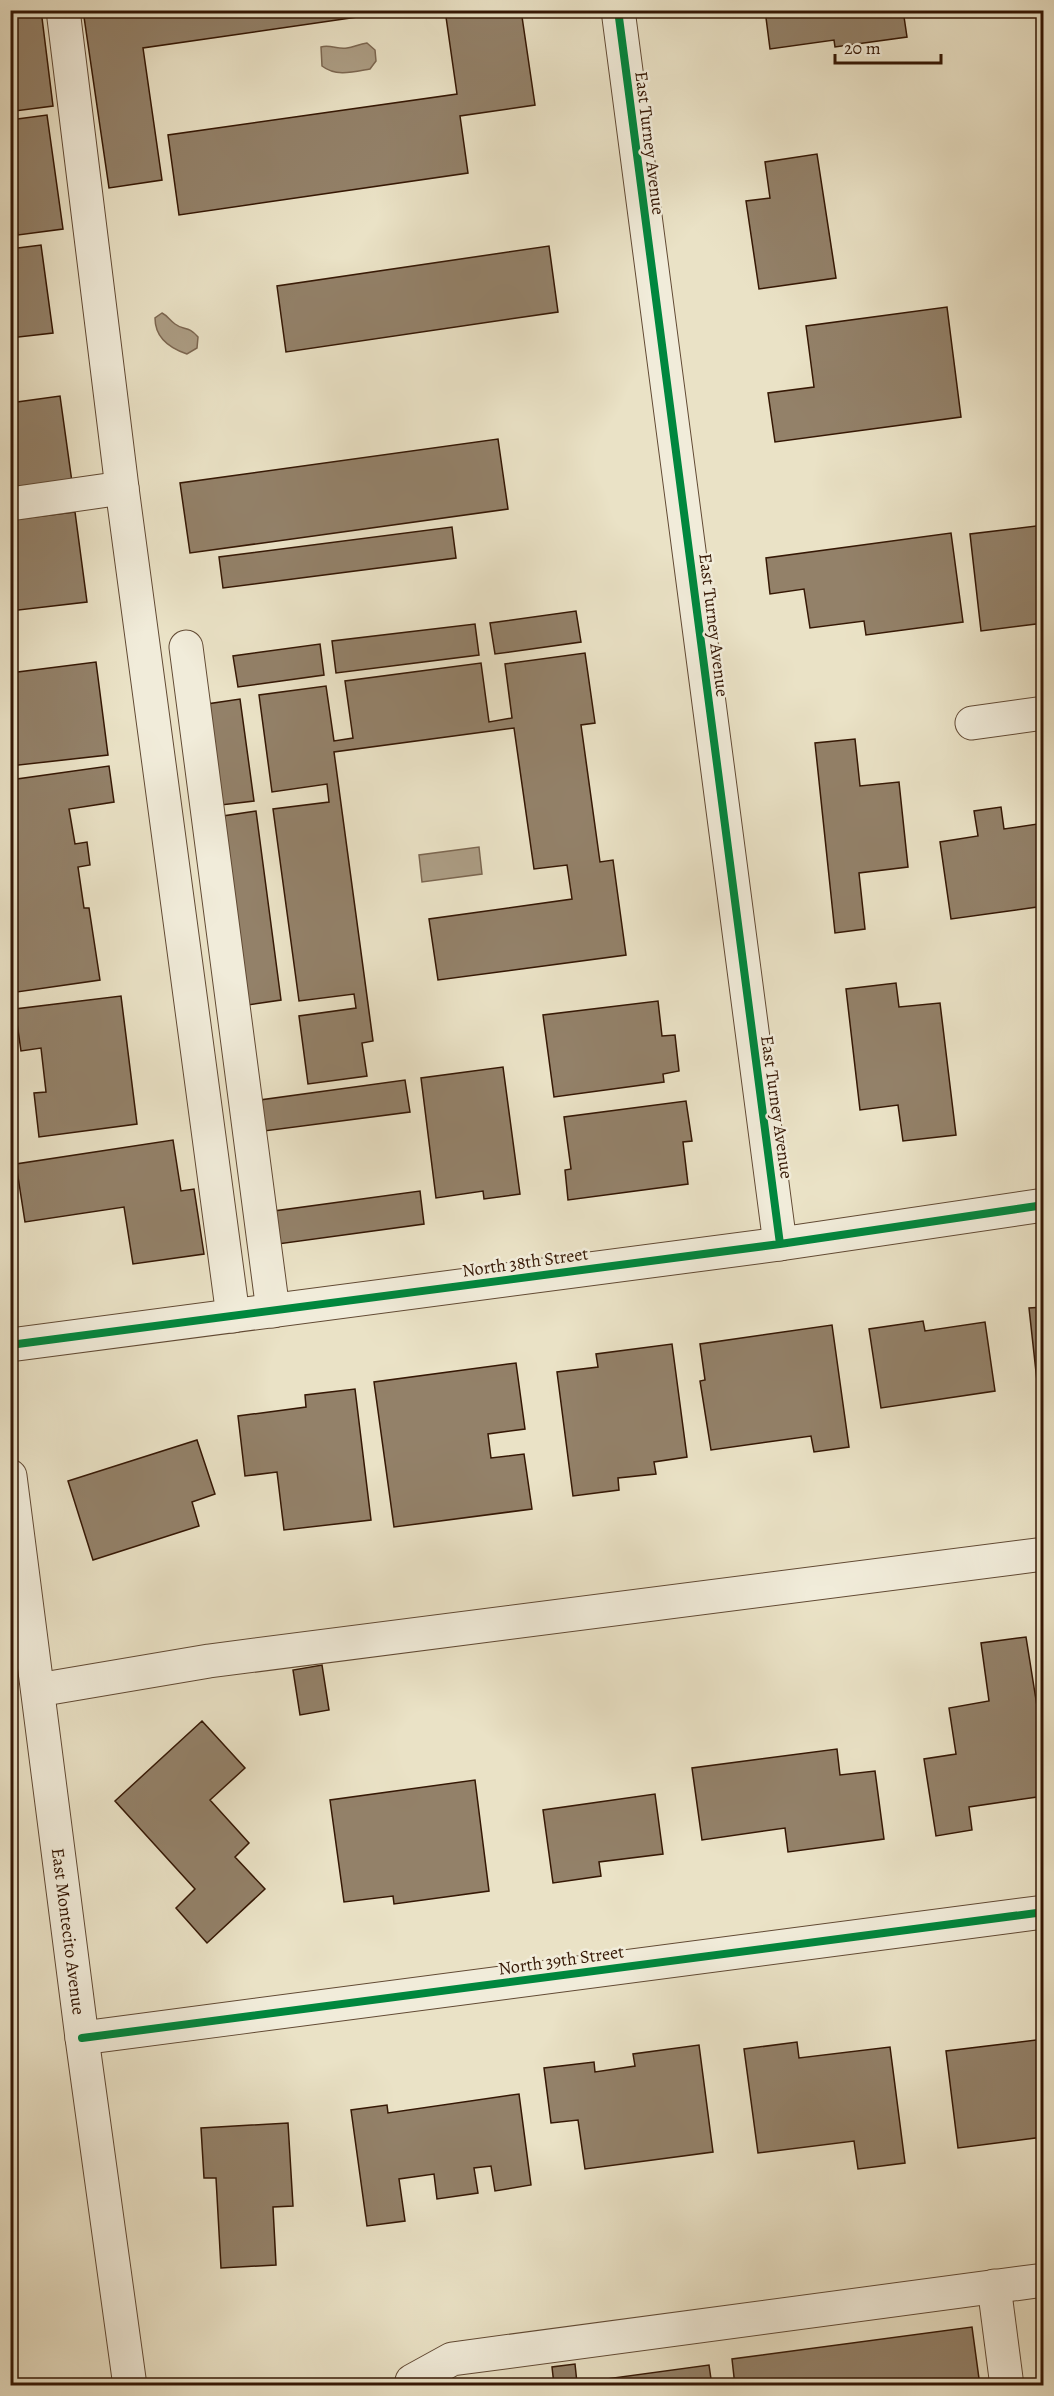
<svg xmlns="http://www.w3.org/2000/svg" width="1054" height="2396" viewBox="0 0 1054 2396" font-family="Alegreya,serif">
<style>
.water{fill:#ac9d84;stroke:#7c6751;stroke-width:1.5}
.building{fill:#938169;stroke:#351704;stroke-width:1.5}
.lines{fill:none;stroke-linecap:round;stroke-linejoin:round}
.minor-casing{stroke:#624a34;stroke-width:35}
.minor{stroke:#f1ecda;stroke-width:33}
.cycleway-casing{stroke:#f1ecda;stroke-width:11}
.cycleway{stroke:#00873e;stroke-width:8}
.labels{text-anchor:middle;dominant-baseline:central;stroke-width:5;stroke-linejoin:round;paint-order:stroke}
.street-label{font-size:18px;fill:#351704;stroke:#f1ecda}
</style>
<rect width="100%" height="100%" fill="#eae2c6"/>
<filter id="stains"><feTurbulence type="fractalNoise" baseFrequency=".00333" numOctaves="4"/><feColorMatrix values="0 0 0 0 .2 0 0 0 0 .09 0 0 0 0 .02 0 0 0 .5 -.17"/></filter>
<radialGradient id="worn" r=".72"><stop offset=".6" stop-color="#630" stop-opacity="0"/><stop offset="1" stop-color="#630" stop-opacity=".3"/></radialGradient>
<path class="water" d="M367,43L375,50L376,61L370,69C353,72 336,77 322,66L321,47C330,44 338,50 347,48C354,47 359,44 367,43Z
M162,313C168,316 169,320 175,324C184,331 188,325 198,337L197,348L187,354C169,348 155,338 155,318Z
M479,847L482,874L422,882L419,855Z"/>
<path class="building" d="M10,10H41L53,106L15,111L10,74Z
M83,10H406L143,48L162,180L109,188Z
M445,10H521L535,105L460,116L468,173L179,215L168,135L457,94Z
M765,10H819V12L903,10L907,37L835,47L834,40L770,49Z
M47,115L63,229L18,235L14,209H10V120Z
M817,154L836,278L759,289L746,201L770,198L765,162Z
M41,245L53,333L10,338V249Z
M549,246L558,312L286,352L277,286Z
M947,307L961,417L775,442L768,393L814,387L806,326Z
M60,396L72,482L10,491V403Z
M498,439L508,509L190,553L180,483Z
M75,512L87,602L10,611V520Z
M1044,525V623L981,631L970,534Z
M452,527L456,558L223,588L219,557Z
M951,533L963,622L866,635L864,621L810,628L804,589L770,594L766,558Z
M576,611L581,642L495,654L490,623Z
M475,624L479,655L336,673L332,641Z
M320,644L324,675L238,687L233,656Z
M585,653L595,723L581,725L600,862L613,860L626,955L438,980L429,919L572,899L567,865L534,869L514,728L334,752L373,1041L362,1043L367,1076L308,1084L299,1016L356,1008L354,994L299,1001L273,809L329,802L327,784L272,792L259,695L326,686L334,741L353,738L345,681L481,663L489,722L512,718L505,664Z
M96,662L108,755L10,766V673Z
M240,699L254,801L221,805L207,704Z
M855,739L860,786L899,782L908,867L859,873L865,929L835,933L815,743Z
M109,766L114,802L69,809L75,844L87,842L90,865L78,867L84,908H89L100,980L10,993V780Z
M1001,807L1004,829L1044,823V906L951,919L940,842L978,836L974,811Z
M256,811L281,1000L248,1005L223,816Z
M896,983L899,1007L940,1003L956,1135L903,1141L898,1105L860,1110L846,989Z
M121,996L137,1124L39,1137L34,1093L46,1092L41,1048L21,1051L15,1009Z
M658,1001L662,1036L675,1035L679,1071L663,1074L664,1082L554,1097L543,1015Z
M503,1067L520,1194L484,1199L483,1191L436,1198L421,1078Z
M405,1080L410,1112L264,1131L260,1100Z
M686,1101L692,1141L683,1142L688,1184L568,1200L565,1170L571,1169L564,1117Z
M173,1140L181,1191L194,1189L204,1254L133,1264L124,1207L25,1222L16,1164Z
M420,1191L424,1224L278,1244L274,1211Z
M1044,1307V1381H1037L1029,1308Z
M923,1321L925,1331L985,1322L995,1391L881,1408L869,1329Z
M832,1325L849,1447L814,1452L811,1436L711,1450L700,1381L705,1380L700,1344Z
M672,1344L687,1457L654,1462L656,1474L618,1478L619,1490L573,1496L557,1372L598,1367L596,1354Z
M516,1363L525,1429L488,1434L491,1458L524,1454L532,1509L394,1527L374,1382Z
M355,1389L371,1520L284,1530L277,1472L245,1476L238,1416L306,1407L305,1395Z
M197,1440L215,1494L192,1502L199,1526L93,1560L68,1481Z
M1026,1637L1044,1750V1796L969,1807L972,1830L936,1836L924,1759L956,1754L949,1708L989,1701L981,1643Z
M322,1665L329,1710L300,1715L293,1670Z
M202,1721L245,1768L210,1800L249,1843L235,1857L265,1889L207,1943L176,1908L195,1889L115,1801Z
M837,1749L840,1775L875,1771L884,1839L788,1852L785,1828L702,1840L692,1768Z
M475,1780L489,1891L394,1904L393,1896L344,1902L330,1800Z
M655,1794L663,1854L599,1862L601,1876L553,1883L543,1810Z
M1044,2039V2116H1040L1043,2137L958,2148L946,2051Z
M797,2042L799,2058L890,2047L905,2163L858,2169L854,2141L758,2153L744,2049Z
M699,2045L713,2152L585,2169L578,2120L551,2123L544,2068L594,2062L595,2072L635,2066L633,2054Z
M519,2094L531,2185L495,2191L491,2166L474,2168L478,2193L437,2199L434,2174L399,2179L405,2221L367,2226L351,2110L387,2105L388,2113Z
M288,2123L293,2206L273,2207L276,2265L221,2268L216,2178H204L201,2128Z
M972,2327L980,2386H735L732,2359Z
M575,2364L577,2383L709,2365L712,2386H548L554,2385L552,2367Z"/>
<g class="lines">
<defs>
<g id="minor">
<path d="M63,10L122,488L233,1316"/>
<path d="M618,10L780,1244"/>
<path d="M10,504L122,488"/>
<path d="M186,647L273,1311"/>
<path d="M972,723L1044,713"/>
<path d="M10,1345L780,1244L1044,1205"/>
<path id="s1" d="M10,1476L82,2038L130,2386"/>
<path d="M38,1690L209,1661L1044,1554"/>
<path d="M82,2038L1044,1912"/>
<path d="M994,2286L1007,2386"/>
<path d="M413,2386L412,2381L452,2359L1044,2280"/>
</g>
</defs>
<use href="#minor" class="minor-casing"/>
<use href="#minor" class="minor"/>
<defs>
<path id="cycleway" d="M618,10L780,1244
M10,1345L780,1244L1044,1205
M82,2038L1044,1912"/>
</defs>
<use href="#cycleway" class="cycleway-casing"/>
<use href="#cycleway" class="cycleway"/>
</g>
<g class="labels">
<g class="street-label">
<text transform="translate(650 143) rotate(83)">East Turney Avenue</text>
<text transform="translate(714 625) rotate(83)">East Turney Avenue</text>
<text transform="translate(777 1107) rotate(82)">East Turney Avenue</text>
<text transform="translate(525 1262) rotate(-8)">North 38th Street</text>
<text stroke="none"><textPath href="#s1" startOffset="459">East Montecito Avenue</textPath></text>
<text transform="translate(561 1960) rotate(-8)">North 39th Street</text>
</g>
</g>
<rect width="1054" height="2396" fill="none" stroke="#eae2c6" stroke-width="36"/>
<rect x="12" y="12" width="1030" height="2372" fill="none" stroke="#351704" stroke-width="3"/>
<rect x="18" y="18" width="1018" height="2360" fill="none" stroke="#351704" stroke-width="1.5"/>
<path d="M835 54v9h106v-9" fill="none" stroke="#351704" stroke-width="3"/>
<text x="844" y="54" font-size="18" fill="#351704" stroke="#f1ecda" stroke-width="4.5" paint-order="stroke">20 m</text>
<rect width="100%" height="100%" filter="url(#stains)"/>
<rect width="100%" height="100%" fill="url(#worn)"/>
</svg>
